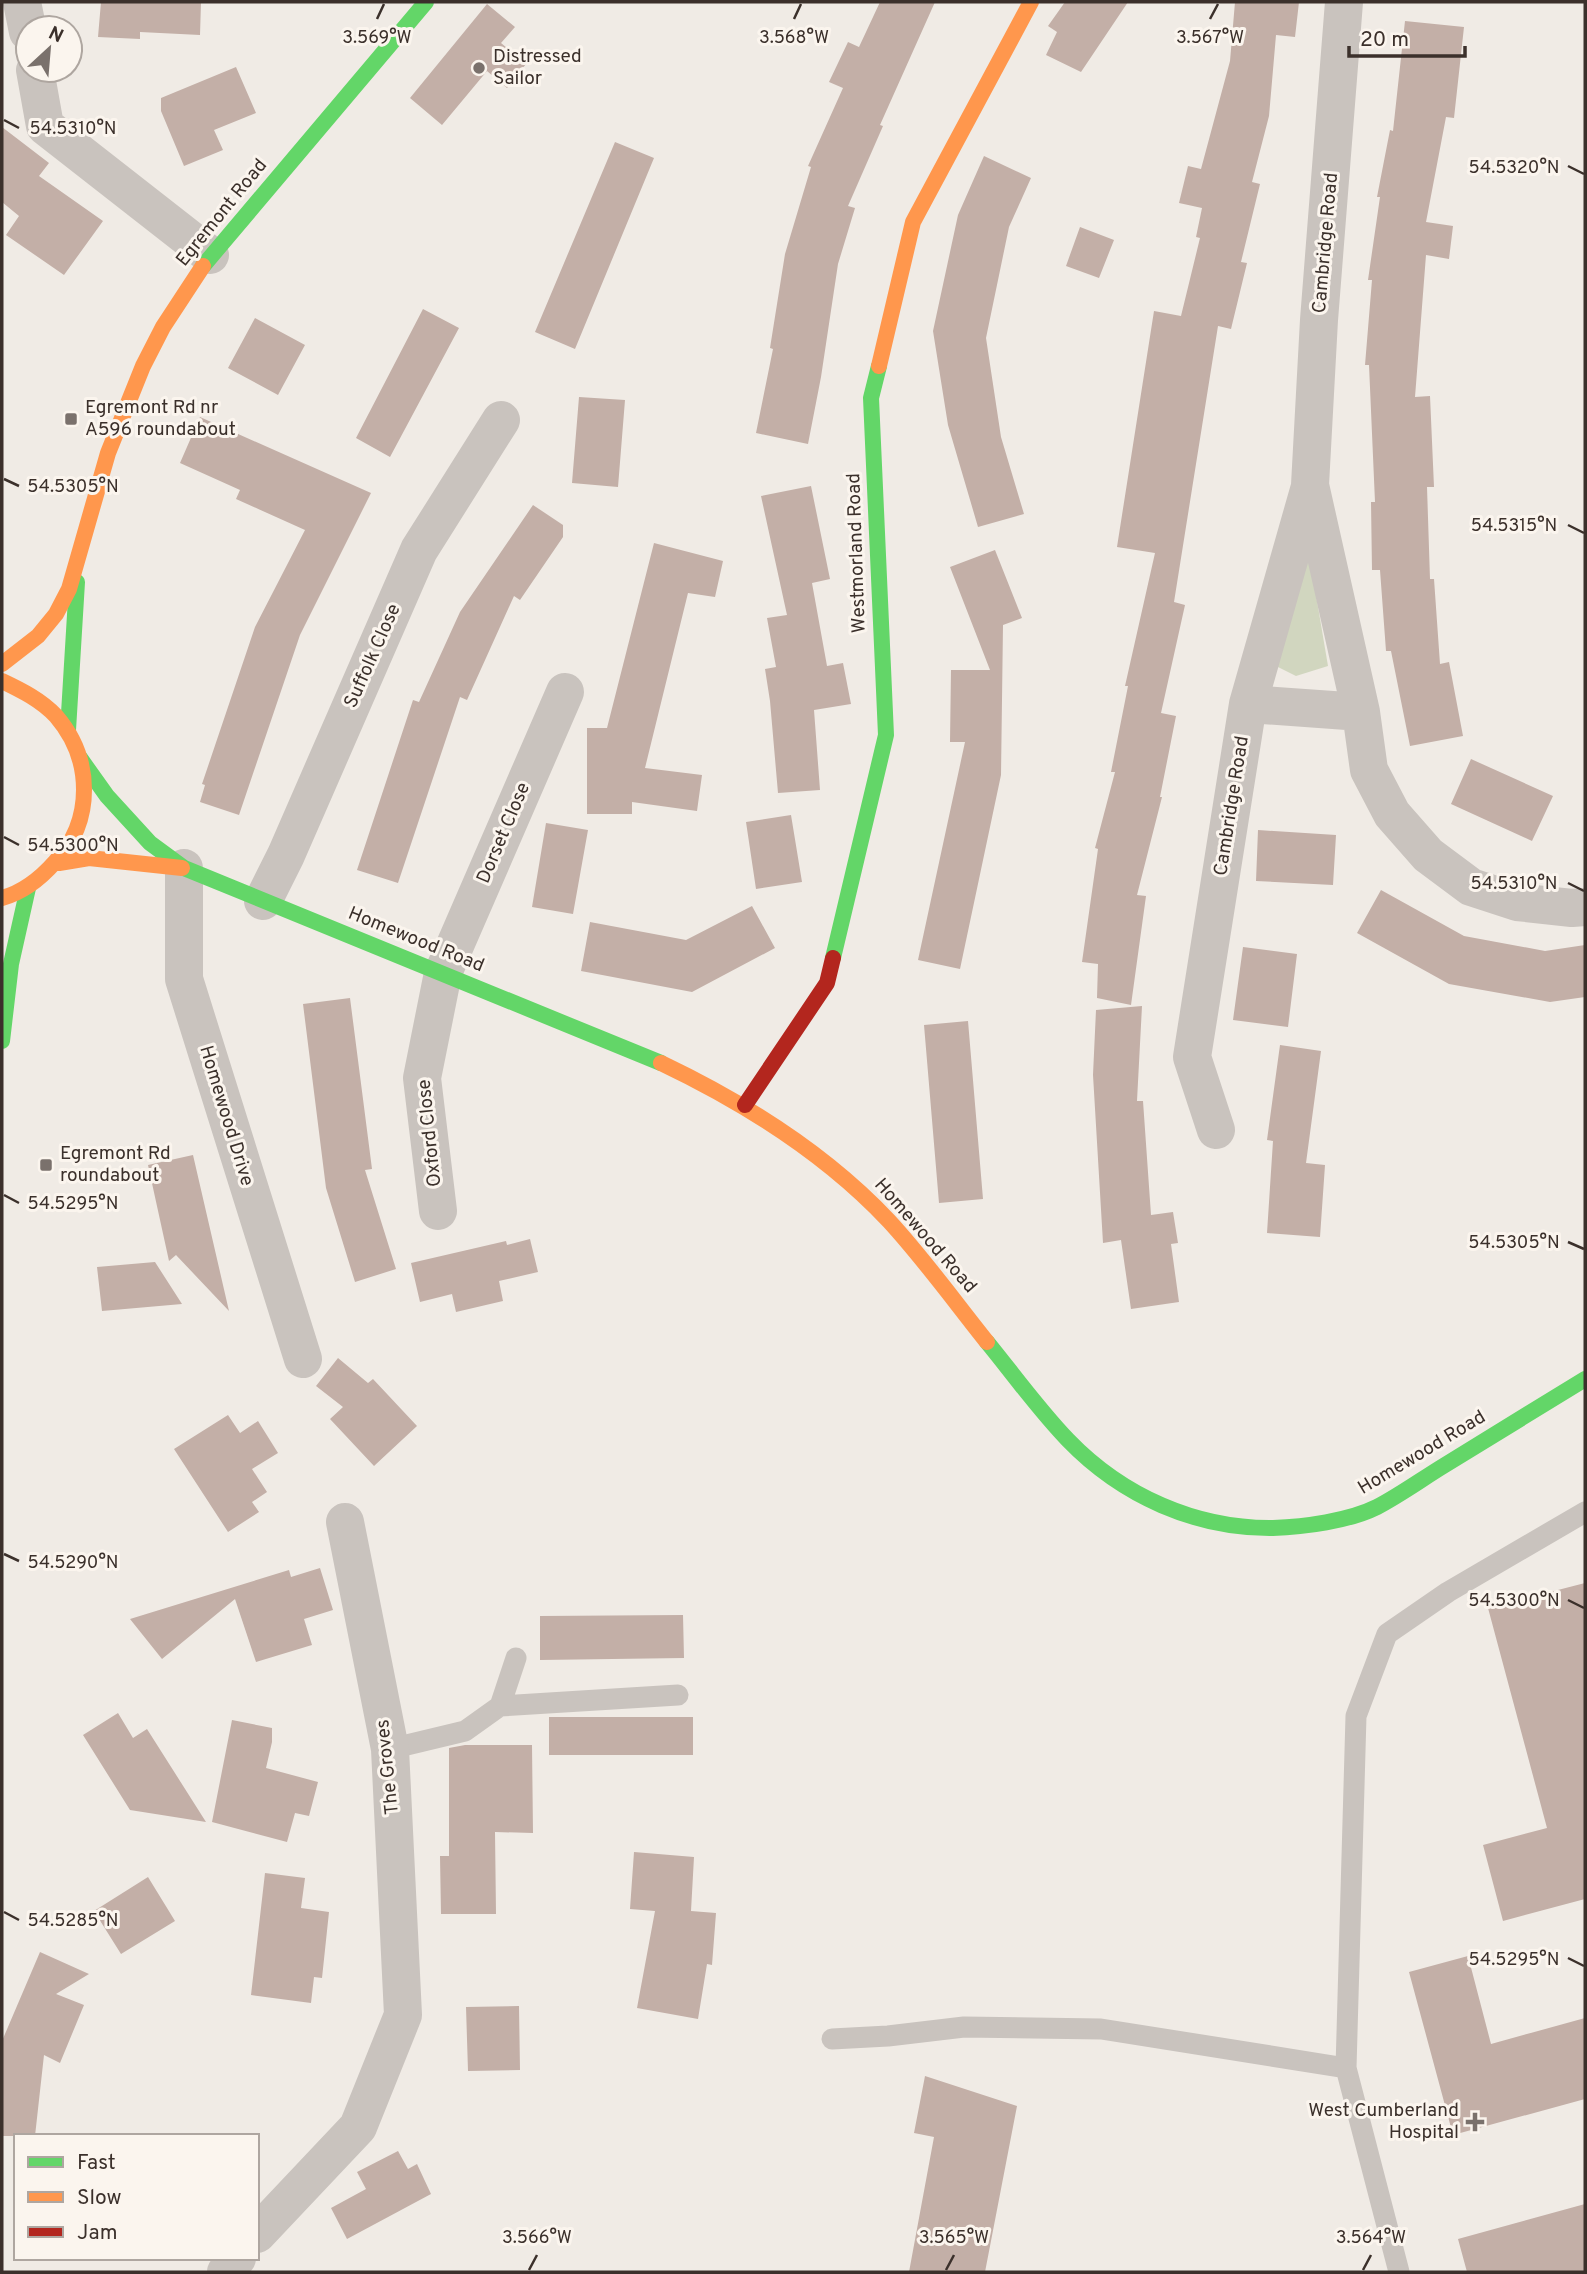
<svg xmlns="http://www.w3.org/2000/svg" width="1587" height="2274" viewBox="0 0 1587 2274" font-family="Overpass,sans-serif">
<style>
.green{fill:#d1d6bf}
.building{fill:#c3afa7}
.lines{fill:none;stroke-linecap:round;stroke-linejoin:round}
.lane{stroke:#c9c3be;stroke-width:21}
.street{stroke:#c9c3be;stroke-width:38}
.fast{stroke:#63d668;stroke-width:16}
.slow{stroke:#ff974d;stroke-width:16}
.jam{stroke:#b3261e;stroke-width:16}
.ticks{fill:none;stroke:#3b302b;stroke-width:2.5}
.poi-dot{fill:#7a716c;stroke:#fbf5ee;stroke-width:2.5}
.labels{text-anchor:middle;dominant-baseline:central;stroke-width:6;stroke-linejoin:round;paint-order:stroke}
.poi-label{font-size:19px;fill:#3b302b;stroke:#fbf5ee;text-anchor:start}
.street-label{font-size:19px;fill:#3b302b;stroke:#fbf5ee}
.ticks-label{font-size:18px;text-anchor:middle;fill:#3b302b;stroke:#fbf5ee;stroke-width:6;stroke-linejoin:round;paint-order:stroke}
</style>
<rect width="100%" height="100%" fill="#f0ebe5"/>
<path class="green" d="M1308,548L1328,666L1296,676L1276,666Z"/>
<path class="building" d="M101,2H201L200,35L140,32V39L98,37Z
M880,2H935L880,125L883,126L848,206L855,208L838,264L821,377L808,444L756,433L773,349L770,348L785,254L811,167L808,166L843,88L829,82L848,42L859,47Z
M1065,2H1128L1081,72L1046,55L1057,32L1048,26Z
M1235,2H1299L1295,37L1276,35L1269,116L1252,182L1260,184L1241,262L1247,263L1231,329L1218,326L1174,602L1185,605L1161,713L1176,716L1160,797H1162L1137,895L1146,896L1131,1005L1097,998L1098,964L1082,962L1098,849L1095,848L1115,772H1111L1128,686H1125L1155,553L1117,547L1154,311L1181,316L1200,238L1196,237L1202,208L1179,203L1188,166L1201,169L1230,61Z
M487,4L515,27L501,43L526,64L507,88L487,71L442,125L410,98Z
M1405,21L1464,27L1454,118L1446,117L1426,222L1453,226L1449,259L1426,255L1415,397L1430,396L1434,487H1427L1430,579H1434L1440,664L1449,662L1463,736L1410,746L1391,651H1386L1380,570H1372L1371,502H1375L1369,365H1365L1372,280H1368L1380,197H1377L1390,130L1393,131Z
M236,67L256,113L214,130L223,150L184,166L161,111V98Z
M2,127L49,163L39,176L103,221L64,275L6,235L19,216L2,202Z
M615,142L654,158L575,349L535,332Z
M984,156L1031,178L1009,227L986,338L1001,437L1024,514L978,527L948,425L933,331L958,215Z
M1080,227L1114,240L1099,278L1066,266Z
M423,309L459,328L390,457L356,438Z
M255,318L305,345L278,395L228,368Z
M579,397L625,400L618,487L572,483Z
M200,417L371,493L300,635L239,815L200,802L205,785L202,784L255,627L305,530L236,499L240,490L180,463Z
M811,486L830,579L812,583L827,666L843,663L851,704L814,710L820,790L778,793L770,701L765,669L776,667L767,618L787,615L761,496Z
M533,505L563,525V537L520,600L514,596L467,700L460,697L398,883L357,870L413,700L419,702L460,612Z
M654,543L723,561L715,597L688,593L645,768L702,775L697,811L632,802V814H587V728H607Z
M995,550L1022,618L1003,625L1001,775L960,969L918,960L965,742H950L951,670H990L950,567Z
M1471,759L1553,796L1532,841L1451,804Z
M791,815L802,882L756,889L746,822Z
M546,823L588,830L573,914L532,907Z
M1258,830L1336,835L1333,885L1256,881Z
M1381,890L1464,936L1545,951L1585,945V997L1550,1002L1449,984L1357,933Z
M752,906L775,948L692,992L581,971L590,922L686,940Z
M1243,947L1297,954L1288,1027L1233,1020Z
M350,998L372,1169L365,1170L396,1269L355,1282L326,1188L303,1004Z
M1142,1006L1137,1101H1143L1151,1215L1173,1212L1178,1243L1171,1244L1179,1302L1131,1309L1121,1240L1103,1243L1093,1075L1096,1010Z
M968,1021L983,1199L939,1203L924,1025Z
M1280,1045L1321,1051L1306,1163L1325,1165L1320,1237L1267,1233L1273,1141L1267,1140Z
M193,1155L229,1311L176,1255L169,1261L148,1165Z
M530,1239L538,1272L499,1281L503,1301L456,1312L452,1294L420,1302L411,1263L506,1241L507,1245Z
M155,1262L182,1304L102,1311L97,1267Z
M338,1358L368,1383L373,1379L417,1426L374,1466L330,1419L343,1407L316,1386Z
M228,1415L240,1433L258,1421L278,1453L252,1469L267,1492L252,1502L259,1512L228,1532L174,1449Z
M320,1568L333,1610L304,1619L312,1645L256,1662L235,1599L162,1659L130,1619L289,1570L291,1577Z
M1585,1583V1899L1503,1921L1483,1845L1547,1828L1488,1608Z
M683,1615L684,1658L540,1660V1616Z
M118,1713L133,1738L147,1729L206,1822L130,1810L83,1735Z
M549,1717H693V1755H549Z
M232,1720L272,1728V1742L266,1768L318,1782L309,1816L295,1813L287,1842L212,1822Z
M465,1745H532L533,1833L495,1832L496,1914H441L440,1856H449V1748Z
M634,1852L694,1857L691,1911L716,1913L712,1965L707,1964L698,2019L637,2008L655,1911L630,1909Z
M265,1873L305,1878L301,1908L329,1912L322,1978L314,1977L311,2003L251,1995Z
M148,1877L175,1921L121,1954L94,1911Z
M40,1952L89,1974L56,1994L84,2005L60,2063L44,2055L35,2136H2V2041Z
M1468,1956L1491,2044L1585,2018V2099L1453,2135L1409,1972Z
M519,2006L520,2070L468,2071L466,2007Z
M925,2076L1017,2106L985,2272H909L934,2137L914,2133Z
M398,2151L408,2169L417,2164L431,2194L347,2239L331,2208L366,2189L357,2172Z
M1585,2204V2272H1467L1458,2239Z"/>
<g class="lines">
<path class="lane" d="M500,1706L678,1695
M390,1749L465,1731L500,1706L516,1658
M832,2039L888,2036L964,2027L1101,2029L1346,2068
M1399,2272L1346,2068L1356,1716L1387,1634L1448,1592L1585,1512"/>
<path class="street" d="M22,2L28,32
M1344,2L1319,320L1310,485L1361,712L1369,770L1392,814L1428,855L1471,887L1517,902L1572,908L1585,907
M35,70L45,126L210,255
M1248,704L1361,712
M184,868V979L303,1359
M263,901L286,855L419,550L501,420
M1216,1130L1192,1057L1248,704L1309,490
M438,1211L422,1078L443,973L565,692
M257,2234L358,2127L403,2015L390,1749L345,1522
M226,2272L237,2258"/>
<path class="fast" d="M203,266L426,2
M68,730L77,582
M80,758L107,796L150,843L184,868L661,1063
M833,958L886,735L871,398L879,366
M2,1041L11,964L28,888
M987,1342C1014,1375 1039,1410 1068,1440C1122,1496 1196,1529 1273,1528C1304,1527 1349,1521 1377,1507C1400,1495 1422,1479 1445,1465C1491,1437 1538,1408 1585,1379"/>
<path class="slow" d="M879,366L913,222L1031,2
M2,664L38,636L56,614L69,589L108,453L143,366L163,327L203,266
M2,681C21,690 41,700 56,716C93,759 94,821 55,862C40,879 24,892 2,898
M59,863L89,858L182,868
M661,1063C745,1103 825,1153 889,1221C924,1259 955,1302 987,1342"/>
<path class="jam" d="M745,1105L827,983L833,958"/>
</g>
<path class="ticks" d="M377,19L384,4M794,19L801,4M1210,19L1218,4M4,120L19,128M1568,166L1584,174M4,479L19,486M1568,525L1584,533M4,837L19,845M1568,883L1584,891M4,1195L19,1203M1568,1242L1584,1249M4,1554L19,1561M1568,1600L1584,1608M4,1912L19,1920M1568,1958L1584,1966M529,2270L537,2255M946,2270L954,2255M1363,2270L1371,2255"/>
<g class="poi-dot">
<circle cx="479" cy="68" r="7"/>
<rect x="64" y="412" width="14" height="14" rx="3.5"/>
<rect x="39" y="1158" width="14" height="14" rx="3.5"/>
<path d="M1471.5 2111.5h7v7h7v7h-7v7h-7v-7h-7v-7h7z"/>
</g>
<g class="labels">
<g class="poi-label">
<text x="493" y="57">Distressed<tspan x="493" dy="22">Sailor</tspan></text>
<text x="85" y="408">Egremont Rd nr<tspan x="85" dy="22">A596 roundabout</tspan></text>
<text x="60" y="1154">Egremont Rd<tspan x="60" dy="22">roundabout</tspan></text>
<text x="1459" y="2111" text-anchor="end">West Cumberland<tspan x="1459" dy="22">Hospital</tspan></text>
</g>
<g class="street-label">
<text transform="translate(222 213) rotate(-51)">Egremont Road</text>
<text transform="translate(1326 243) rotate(-85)">Cambridge Road</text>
<text transform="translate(857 553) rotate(-92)">Westmorland Road</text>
<text transform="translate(373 656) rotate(-66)">Suffolk Close</text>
<text transform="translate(1232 806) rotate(-81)">Cambridge Road</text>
<text transform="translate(504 833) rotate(-67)">Dorset Close</text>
<text transform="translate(416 940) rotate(22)">Homewood Road</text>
<text transform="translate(226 1116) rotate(73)">Homewood Drive</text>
<text transform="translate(430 1133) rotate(-96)">Oxford Close</text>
<text transform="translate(925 1236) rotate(49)">Homewood Road</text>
<text transform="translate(1422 1453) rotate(-31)">Homewood Road</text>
<text transform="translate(388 1767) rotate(-96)">The Groves</text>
</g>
</g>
<g class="ticks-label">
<text x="377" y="43">3.569°W</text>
<text x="794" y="43">3.568°W</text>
<text x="1210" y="43">3.567°W</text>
<text x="73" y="134">54.5310°N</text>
<text x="1514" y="173">54.5320°N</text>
<text x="73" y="492">54.5305°N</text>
<text x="1514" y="531">54.5315°N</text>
<text x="73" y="851">54.5300°N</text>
<text x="1514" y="889">54.5310°N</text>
<text x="73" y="1209">54.5295°N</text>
<text x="1514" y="1248">54.5305°N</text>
<text x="73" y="1568">54.5290°N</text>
<text x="1514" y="1606">54.5300°N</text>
<text x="73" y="1926">54.5285°N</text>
<text x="1514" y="1965">54.5295°N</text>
<text x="537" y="2243">3.566°W</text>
<text x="954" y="2243">3.565°W</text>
<text x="1371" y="2243">3.564°W</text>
</g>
<rect width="1587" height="2274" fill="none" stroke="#3b302b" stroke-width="7"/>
<rect x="14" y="2134" width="245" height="126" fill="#fbf5ee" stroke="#aea6a0" stroke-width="2"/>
<rect x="28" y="2157" width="35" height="10" fill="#63d668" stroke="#aea6a0" stroke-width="2"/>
<text x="77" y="2169" font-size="21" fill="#3b302b">Fast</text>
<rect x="28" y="2192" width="35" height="10" fill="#ff974d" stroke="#aea6a0" stroke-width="2"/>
<text x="77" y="2204" font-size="21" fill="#3b302b">Slow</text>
<rect x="28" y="2227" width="35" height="10" fill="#b3261e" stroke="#aea6a0" stroke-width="2"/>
<text x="77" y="2239" font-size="21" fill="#3b302b">Jam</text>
<g transform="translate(49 49) rotate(26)"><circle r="33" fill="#fbf5ee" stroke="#aea6a0" stroke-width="2"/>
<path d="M0-5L12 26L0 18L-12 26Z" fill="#7a716c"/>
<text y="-10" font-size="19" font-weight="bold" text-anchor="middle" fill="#3b302b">N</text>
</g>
<path d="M1349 46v10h116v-10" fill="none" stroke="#3b302b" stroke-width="3.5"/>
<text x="1360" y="46" font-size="21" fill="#3b302b" stroke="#fbf5ee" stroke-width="5" paint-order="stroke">20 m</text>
</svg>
